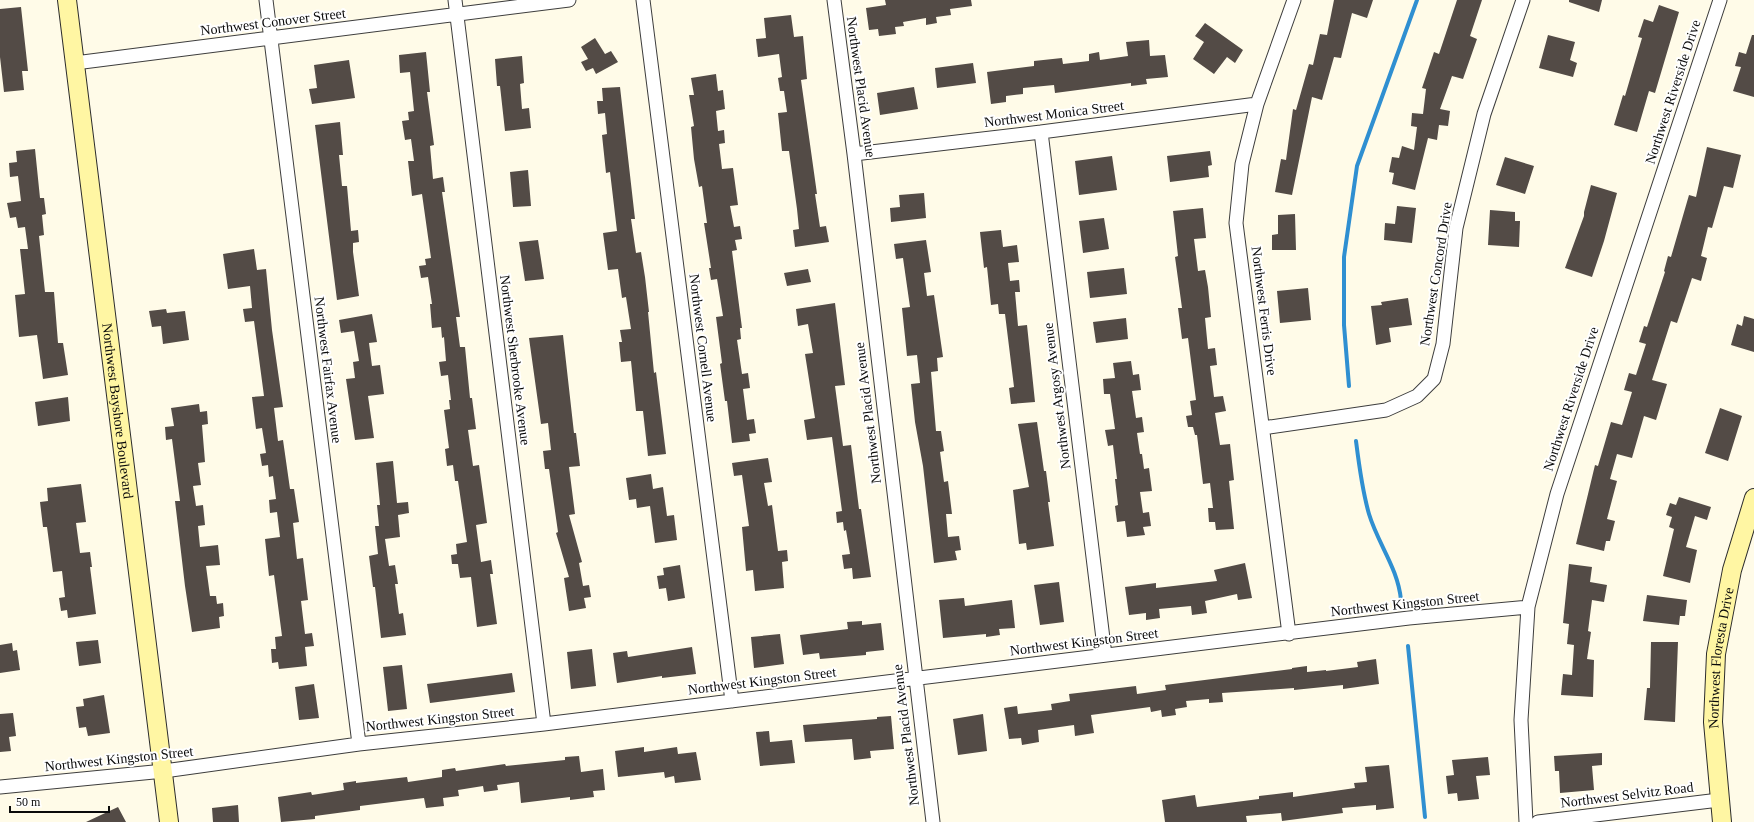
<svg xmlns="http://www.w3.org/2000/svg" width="1754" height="822" viewBox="0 0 1754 822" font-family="Georgia,serif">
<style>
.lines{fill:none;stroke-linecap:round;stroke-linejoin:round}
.stream{stroke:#2f8fd1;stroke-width:4}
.building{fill:#534b46}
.street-casing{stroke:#3d3d3d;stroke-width:15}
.secondary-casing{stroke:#2c2c2c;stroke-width:20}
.street{stroke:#fff;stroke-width:13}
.secondary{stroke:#fff6a3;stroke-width:18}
.labels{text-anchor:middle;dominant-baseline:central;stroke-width:4;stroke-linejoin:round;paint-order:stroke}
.street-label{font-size:14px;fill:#0a0a0a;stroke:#fff}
</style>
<rect width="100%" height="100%" fill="#fffbe8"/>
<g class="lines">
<path class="stream" d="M1349,386L1344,325V257L1357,166L1417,0
M1356,441C1359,465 1362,490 1369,514C1378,544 1398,568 1401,600
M1408,646L1425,817"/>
</g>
<path class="building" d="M885,0H971L972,6L950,9L951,15L936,17L937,23L926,25V18L903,22L904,26L895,27L896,34L879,36L878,29L869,30L866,8L886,5Z
M1334,0H1373L1367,18L1352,13L1341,58L1334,57L1322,100L1312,97L1292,195L1275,192L1281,159L1286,160L1293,109L1296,110L1309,64L1313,65L1320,34L1327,35Z
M1457,0H1482L1470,36L1477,39L1463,79L1452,76L1440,109L1450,111L1448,126L1439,125L1437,140L1428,138L1415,190L1392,184L1394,173L1389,172L1392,157L1399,158L1402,146L1414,150L1417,127L1411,126L1412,113L1423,114L1426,89L1422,88L1434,52L1439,54Z
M1569,0H1602L1599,12L1569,2Z
M1659,5L1679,12L1655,93L1649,91L1637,132L1614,125L1623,95L1625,96L1642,38L1638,37L1644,19L1653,22Z
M21,7L28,71H22L24,90L4,92L0,57V9Z
M791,15L794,37L803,36L807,79L801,80L817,194H815L820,227L826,226L829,242L795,247L793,230L799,229L797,209L789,151H782L778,113L787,112L784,91H780L778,78L782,77L779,54L758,57L756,39L766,38L764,18Z
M1205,23L1243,50L1235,63L1227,57L1214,74L1193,59L1204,42L1195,36Z
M1548,35L1575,42L1570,60L1577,63L1573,77L1539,68Z
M1752,35H1754V97L1733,91L1741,67L1735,66L1739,52L1746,54Z
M595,38L605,54L611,51L618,62L596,74L593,68L586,71L581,62L588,59L581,47Z
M1149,40L1150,56L1165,55L1168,77L1146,79L1147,84L1131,86V83L1055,93L1054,85L1023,88V94L1006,96V102L991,104L987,72L1034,66V61L1062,58L1063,64L1089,61V54L1099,52L1100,60L1128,56L1126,42Z
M426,52L430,92H427L434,145L430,146L433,179L443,177L445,192H442L460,317H456L460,347H465L470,398H472L476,429L468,430L473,466L479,465L487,523L476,525L481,562L491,560L493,574H490L497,624L477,627L471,577L460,578L458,564H452L451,555L457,554L456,544L467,542L458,481H455L453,465L447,466L445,449L449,448L444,410L450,409L449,400H451L448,375L441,376L439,362L446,361L444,337L442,338L441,327L432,328L430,304H432L428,277L421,278L419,266L426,265L425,259L431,258L422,194L412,196L408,161H414L411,139L405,140L402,121L409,120L408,112L414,111L410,72L400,73L399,55Z
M522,56L524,83L520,84L522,109L529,108L531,128L505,131L500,86H497L495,59Z
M349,60L355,98L312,104L309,89L317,88L314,65Z
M973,63L976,83L937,88L935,68Z
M716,74L718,91L723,90L725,109L716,111L718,131L724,130L725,143L719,144L722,169L733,168L738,205L730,206L734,227L740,226L742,239L735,240L737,250L732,251L742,328H740L741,339L737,340L742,374L748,373L750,388L743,389L747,420L754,419L756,433L749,434L750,441L732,443L727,401H725L720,364L722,363L716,317L723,316L717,279L711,280L709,268H711L704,223H707L702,186L699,187L694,159L691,127L694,126L689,95H694L691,78Z
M620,87L635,219H631L636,253L641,252L645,277L649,312H648L654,373L656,372L666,454L648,456L643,411H636L631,361L621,362L619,342H622L620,330L631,329L626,297L622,298L618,269L608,270L603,233L617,231L610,172L606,173L602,135L607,134L605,113L598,114L597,101H603L602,88Z
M914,87L918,109L880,115L877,93Z
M340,122L343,155H339L342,186H347L351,231L358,230L359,242L353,243V252L359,296L337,300L315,125Z
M1707,147L1741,155L1733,188L1724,186L1712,228L1708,227L1701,256L1707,258L1701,281L1692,278L1677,323L1671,321L1652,380L1667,384L1656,420L1644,416L1632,458L1617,454L1610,479L1617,481L1607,519L1615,521L1610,541H1606L1604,551L1576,544L1595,465L1598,466L1611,422L1622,425L1632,392L1624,390L1629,373L1636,375L1646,344L1639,342L1644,326L1647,327L1665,272L1664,271L1668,256L1671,257L1689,195L1696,197Z
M35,149L40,198H44L46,214L42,215L44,235L39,236L45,292H54L58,343H63L68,375L43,379L37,335L19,337L15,295L25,294L20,249H28L25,227L18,228L16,217L10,218L7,203L21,201L18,176L10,177L9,163L17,162L16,151Z
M1210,151L1212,165L1208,166L1209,177L1170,182L1167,156Z
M1112,156L1117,190L1079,195L1075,161Z
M1505,157L1534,166L1525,194L1496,185Z
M528,170L531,206L513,207L510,172Z
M1591,185L1617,193L1604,241L1592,277L1565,268L1584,216V212Z
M924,193L926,218L891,222L890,208L900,207L899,195Z
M1397,206L1416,208L1412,243L1384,240L1385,223L1395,224Z
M1203,208L1206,238L1194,239L1198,271L1205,270L1208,287L1211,317L1205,318L1208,349L1215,348L1217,365L1210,366L1214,397L1223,396L1226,411L1215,413L1220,445L1230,444L1234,480L1229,481L1234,529L1216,530L1215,522H1209L1208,508H1213L1210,483L1203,484L1197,435H1195L1193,427H1188L1186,416L1192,415L1190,401L1196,400L1188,338L1182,339L1178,308H1182L1175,257L1178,256L1173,211Z
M1490,210L1515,212V221H1520L1519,247L1488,245Z
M1295,214L1296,250H1272V235L1278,234V215Z
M1104,218L1109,249L1083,253L1079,221Z
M1001,230L1003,247L1017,245L1019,262L1008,263L1010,281L1019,280L1020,292H1015L1018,326L1027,325L1035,402L1011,404L1009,388L1014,387L1005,314H999L998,304L991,305L987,267L984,268L980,232Z
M538,240L544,279L525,281L519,242Z
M926,240L931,272L924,273L927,296L934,295L943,357L937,358L938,371L931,372L936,431H941L944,451L940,452L944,482L948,481L952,514H946L948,537L959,536L961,550L955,551L957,560L934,563L923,466L915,422L911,384L920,383L917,355L907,356L902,308L910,307L903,258L896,259L894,244Z
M254,249L257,270L266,269L272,330L283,407L274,408L278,441L283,440L290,489H294L299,522L293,523L297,559L303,558L308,600L301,601L305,634L312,633L314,646L305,647L307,666L279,669L278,662L272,663L271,649H276L275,637L282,636L274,575L269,576L265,539L280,537L277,512L270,513L269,500L276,499L273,476L269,477L268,465L262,466L260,454L266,453L262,428L256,429L252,397L264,396L254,321L245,322L243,309L252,308L250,286L228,289L223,254Z
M1124,268L1127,294L1090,298L1087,272Z
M808,269L811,282L787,286L784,273Z
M1308,288L1311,320L1280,323L1277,291Z
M1408,298L1412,325L1389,328L1391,342L1376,345L1371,306L1382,305L1381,302Z
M835,303L845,385L835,386L843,446L851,445L859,509H861L871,577L853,579L852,568L844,569L842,555L850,554L846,530L844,531L843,522L837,523L836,512L842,511L832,437L807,440L804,420L815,418L805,354L813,353L808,324L798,326L796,309Z
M166,309L167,313L185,311L189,340L163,344L161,326L152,327L149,311Z
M372,314L377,342L369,343L372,366L380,365L384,394L368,396L374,438L355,440L346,379L355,378L353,362L359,361L354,331L341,333L339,320Z
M1744,316L1754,319V352L1731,345L1737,324L1742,326Z
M1126,318L1128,339L1096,343L1093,322Z
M563,335L574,433H576L580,466L569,467L575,514L569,515L582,562L579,563L583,586L589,585L591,597L584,598L586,608L569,611L564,578L569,577L556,533L558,532L549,469H545L543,451L551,450L548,423L541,424L529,338Z
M1131,361L1133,375L1139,374L1141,390L1132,391L1136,418L1142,417L1144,432L1137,433L1140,454H1142L1144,469L1149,468L1152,491L1140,492L1143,513L1149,512L1151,526L1143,527L1145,535L1127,537L1125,521L1117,522L1115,506L1118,505L1115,479H1117L1113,445L1108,446L1105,430L1115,429L1110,394H1104L1103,379L1115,378L1113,363Z
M68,397L70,421L38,426L35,402Z
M199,404L200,412L207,411L208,424L202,425L205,462L198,463L201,485L193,486L196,506L203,505L205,525L198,526L200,547L218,545L220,565L206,566L210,596H216L217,604L223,603L224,616L219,617L220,628L192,632L185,586L175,501H180L172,439L166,440L165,427L174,426L171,408Z
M1720,408L1742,416L1728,461L1705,453Z
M1037,422L1044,471H1046L1050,502H1048L1054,546L1027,550L1026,543L1019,544L1013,490L1029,487L1018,424Z
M768,458L772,482L764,483L768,506L772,505L778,551L787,550L788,561L782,562L784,588L755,591L753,570L746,571L742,527L749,526L742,475L734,476L732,463Z
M393,461L397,503L408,502L409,513L398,515L400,537L385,539L389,566L395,565L398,584H395L399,614L403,613L406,635L381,638L375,587H373L369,556L378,554L375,526H379L377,505H380L376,463Z
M651,474L653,489L663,487L667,516L674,515L677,540L655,543L650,506L637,508L636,499L629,500L626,478Z
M81,484L86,522L76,523L80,553L90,552L92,567H90L96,614L68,618L67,610L61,611L59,598L65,597L62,571L53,572L47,527H43L40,502L48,501L47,488Z
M1679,497L1711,507L1707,520L1695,516L1686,547L1697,550L1690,583L1663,576L1674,529L1669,527L1672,517L1666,515L1670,503L1676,505Z
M1245,563L1252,598L1238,600L1237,594L1205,601L1207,613L1192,615L1191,606L1159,609L1160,618L1146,620V613L1129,615L1125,587L1156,583V588L1217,581L1214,570Z
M1569,564L1592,567L1590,582L1607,585L1604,602L1592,600L1588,631L1591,632L1587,659L1594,660L1593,697L1561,695L1563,674L1572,675L1574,645L1567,644L1569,624L1563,623Z
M680,565L685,598L668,601L666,588L659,589L657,576L664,575L663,568Z
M1059,582L1064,622L1040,625L1034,585Z
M1647,595L1687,600L1685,616H1680L1679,625L1643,621Z
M964,598L965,606L1012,600L1015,628L999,629L1000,635L986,637V634L943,638L939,600Z
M862,621V625L881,623L884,650L866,652V655L820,659L819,653L803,655L800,635L848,629L847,622Z
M780,634L784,664L754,668L751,637Z
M98,640L101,663L79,666L76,642Z
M1651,642H1678L1675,722L1644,720L1647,688H1650Z
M12,643L13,651L17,650L20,670L0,673V645Z
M692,647L696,674L662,678V676L617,683L613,653L627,651L628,657Z
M592,649L596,686L571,689L567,652Z
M1376,659L1379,684L1343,689V685L1294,690V688L1222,693L1223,702L1209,703V699L1186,701L1187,707L1175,709L1176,715L1162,717L1161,710L1151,712L1150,707L1091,715L1094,733L1075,736L1074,725L1038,730L1039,742L1022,745L1021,738L1009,739L1004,708L1017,706L1018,714L1052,710L1051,704L1070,701L1069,694L1136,686L1137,694L1166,690L1165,685L1292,669V668L1307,666V672L1326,670V671L1358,667L1357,662Z
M402,665L407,709L388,711L383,667Z
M512,673L515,692L430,703L427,684Z
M314,684L319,718L299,720L295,687Z
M104,695L110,733L88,736L86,727L79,728L76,707L84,706L83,699Z
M13,713L16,736L9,737L11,751L0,752V714Z
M983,714L987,751L958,755L953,719Z
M891,716L894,749L870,751L871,758L854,760L852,739L805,742L803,725L877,719V717Z
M769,731L770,742L792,740L795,763L760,766L756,732Z
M644,747V752L677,747L678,754L696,752L701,780L675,783L674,776L665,778L664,772L618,777L615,751Z
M1602,753V765L1592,766L1594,790L1560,793L1559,771H1555L1554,756Z
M579,756L581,772L603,769L605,790L593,791L594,797L570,800V797L521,803L519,782L497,785L498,790L484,792L483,786L458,790L459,796L443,798L444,806L426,808L424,798L360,806V810L315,816V819L281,822L278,797L311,792L312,795L344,790L343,783L356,781V783L407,777L408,782L442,777V770L455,768L456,771L505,764L506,766L565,760V757Z
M1488,757L1490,775L1476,776L1479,799L1458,801L1457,793L1448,794L1446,776L1454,775L1452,760Z
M1389,765L1394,808L1376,810V805L1342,808L1343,813L1282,821L1281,813L1246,816L1247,822H1165L1162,800L1195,795L1197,807L1259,799V796L1293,792V797L1355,788L1354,783L1367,782L1365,767Z
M238,805L239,822H213L212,808Z
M118,807L126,822H86Z"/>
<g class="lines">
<defs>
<path id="street" d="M266,0L359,744
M455,0L544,724
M643,0L732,701
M834,0L854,154L933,822
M75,63L569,0
M1041,132L1105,655
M854,154L1041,132L1257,104
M1263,428L1386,410L1417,396L1434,379L1443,344L1456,228L1484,114L1523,0
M1289,634L1236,223L1242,164L1257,104L1294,0
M0,787L164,771L359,744L544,724L1409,618L1528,607
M1526,822L1521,720L1528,607L1557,494L1720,0
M1538,822L1719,800"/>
<g id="secondary">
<path id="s1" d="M67,0L169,822"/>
<path id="s2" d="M1722,822L1713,722L1716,654L1732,570L1754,498"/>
</g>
</defs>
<use href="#street" class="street-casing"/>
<use href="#secondary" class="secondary-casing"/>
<use href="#street" class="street"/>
<use href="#secondary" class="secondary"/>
</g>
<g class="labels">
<g class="street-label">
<text transform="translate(273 22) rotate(-7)">Northwest Conover Street</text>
<text transform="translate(861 87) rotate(82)">Northwest Placid Avenue</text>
<text transform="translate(1673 92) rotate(-72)">Northwest Riverside Drive</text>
<text transform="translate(1054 114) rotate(-7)">Northwest Monica Street</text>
<text transform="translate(1436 274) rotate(-81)">Northwest Concord Drive</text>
<text transform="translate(1264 311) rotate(83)">Northwest Ferris Drive</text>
<text transform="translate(703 348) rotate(83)">Northwest Cornell Avenue</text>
<text transform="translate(515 360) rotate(83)">Northwest Sherbrooke Avenue</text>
<text transform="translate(328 370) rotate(83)">Northwest Fairfax Avenue</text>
<text transform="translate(1057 396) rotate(-97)">Northwest Argosy Avenue</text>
<text transform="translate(1571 399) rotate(-72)">Northwest Riverside Drive</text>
<text stroke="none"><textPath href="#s1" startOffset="414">Northwest Bayshore Boulevard</textPath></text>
<text transform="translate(868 413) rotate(-97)">Northwest Placid Avenue</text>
<text transform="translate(1405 604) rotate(-6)">Northwest Kingston Street</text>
<text transform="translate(1084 642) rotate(-7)">Northwest Kingston Street</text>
<text stroke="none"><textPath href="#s2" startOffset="165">Northwest Floresta Drive</textPath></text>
<text transform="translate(762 681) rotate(-7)">Northwest Kingston Street</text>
<text transform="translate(440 719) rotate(-6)">Northwest Kingston Street</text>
<text transform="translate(906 735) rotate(-97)">Northwest Placid Avenue</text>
<text transform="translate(119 759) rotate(-6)">Northwest Kingston Street</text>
<text transform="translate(1627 795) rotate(-7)">Northwest Selvitz Road</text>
</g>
</g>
<path d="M10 806v6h99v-6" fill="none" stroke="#0a0a0a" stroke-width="2"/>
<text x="16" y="806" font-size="12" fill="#0a0a0a" stroke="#ffffff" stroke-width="3" paint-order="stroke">50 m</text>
</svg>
